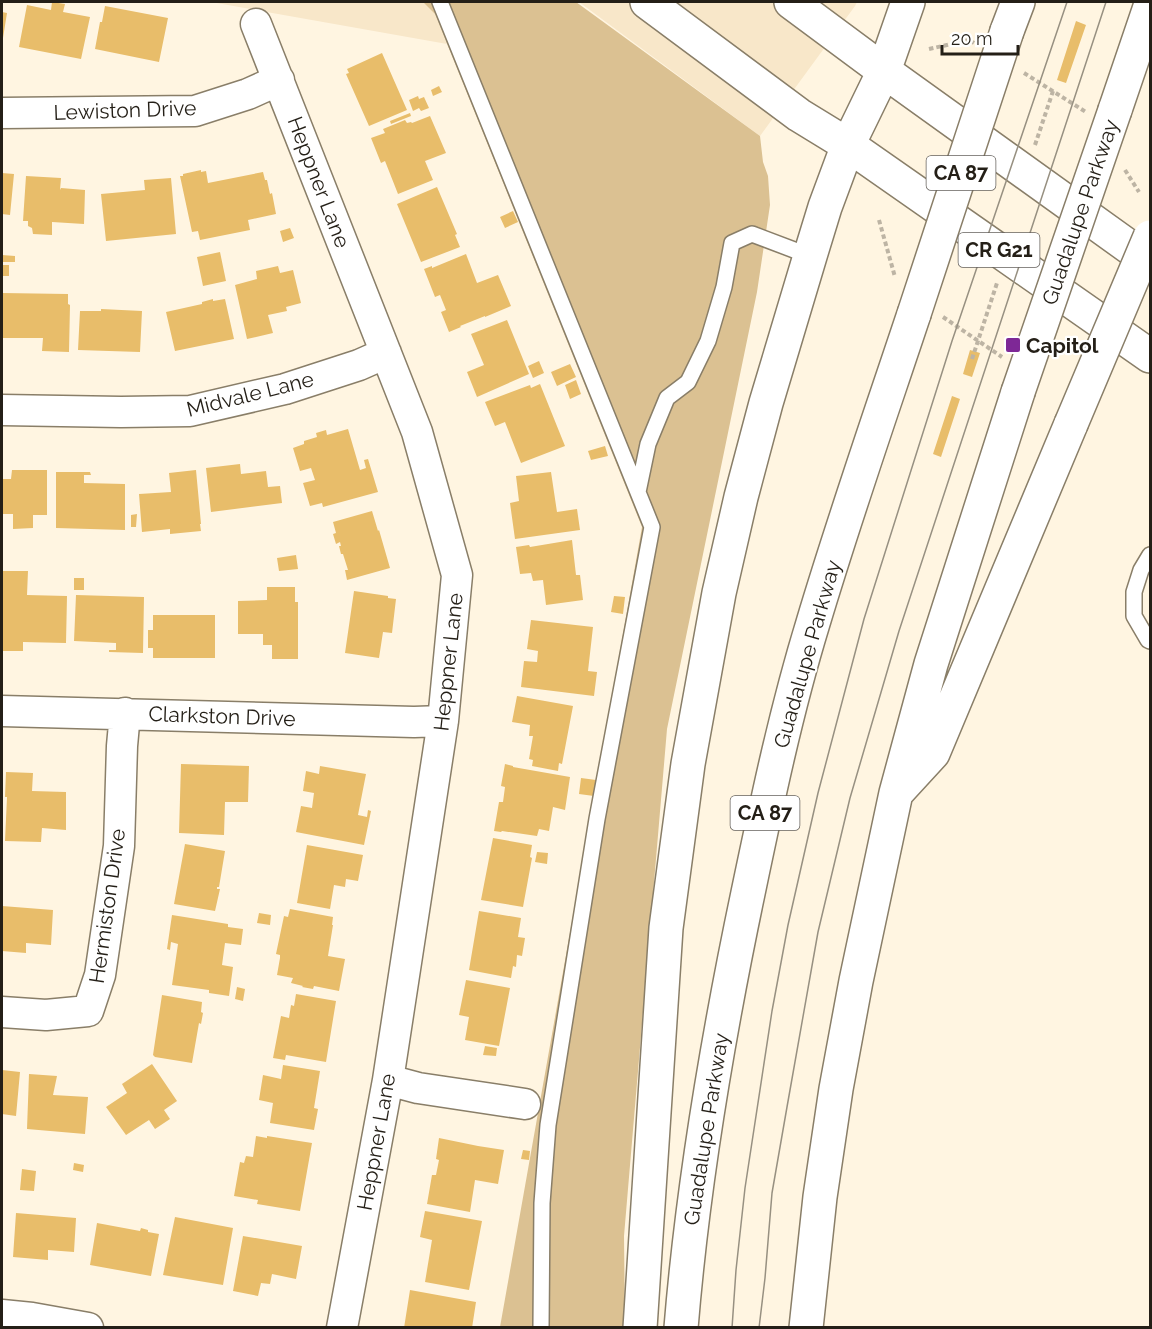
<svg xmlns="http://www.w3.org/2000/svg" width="1152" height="1329" viewBox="0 0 1152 1329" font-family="Raleway,sans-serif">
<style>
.built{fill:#f8e7c9}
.green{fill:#dbc192}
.building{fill:#e8bd6a}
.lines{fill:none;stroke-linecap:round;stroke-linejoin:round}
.lane-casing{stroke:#897e68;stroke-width:18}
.street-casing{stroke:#897e68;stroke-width:33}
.highway-casing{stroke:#897e68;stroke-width:36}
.path{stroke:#bdb4a4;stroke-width:4;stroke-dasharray:4.5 3;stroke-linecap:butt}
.lane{stroke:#fff;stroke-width:15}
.street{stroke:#fff;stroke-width:30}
.highway{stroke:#fff;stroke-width:33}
.tram{stroke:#979081;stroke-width:1.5}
.highway-bridge-casing{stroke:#897e68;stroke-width:36;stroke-linecap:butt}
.highway-bridge{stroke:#fff;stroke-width:33}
.poi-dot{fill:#7e2896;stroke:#fff;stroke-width:2}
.labels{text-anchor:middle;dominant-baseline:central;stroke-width:4.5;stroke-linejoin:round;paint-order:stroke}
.shield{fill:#fff;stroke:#66625d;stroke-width:1.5}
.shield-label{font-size:20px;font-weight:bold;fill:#241f17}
.street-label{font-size:21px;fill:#241f17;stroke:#fff}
.poi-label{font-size:21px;font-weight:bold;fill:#241f17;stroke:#fff;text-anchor:start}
</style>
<rect width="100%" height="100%" fill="#fff5e1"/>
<path class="built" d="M211,2H423L435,14L447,44Z
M579,2H857L855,6L760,136Z"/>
<path class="green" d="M423,2H576L760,136L763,162L768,176L770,205L757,292L667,729L624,1236L625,1327H500L642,527L435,14Z"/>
<path class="building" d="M52,2L65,4L63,12L90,17L81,59L19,47L27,5L51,10Z
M105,6L168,18L159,62L95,49L100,22H102Z
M2,12L7,13L3,38H2Z
M1076,21L1086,25L1066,83L1057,80Z
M382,53L407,110L369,126L346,74L349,73L347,69Z
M439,86L442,92L433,96L431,90Z
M418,96L419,99L424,97L429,108L421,111L419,108L413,111L409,100Z
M410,113L411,116L391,124L390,121Z
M430,116L446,153L425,161L433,180L398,194L385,161L381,163L371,138L385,133L383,129L405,120L407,123L411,122L412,123Z
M201,170V172L206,171L208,183L263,172L265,180H267L270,194L272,193L276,214L248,220L250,230L200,240L198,231L192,232L180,176H183V174Z
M2,173L14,174L10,215L2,214Z
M26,176L61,178L60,190L61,188L85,190L84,224L52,222V235L33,234L32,228L28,226V221H23Z
M171,178L176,234L106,241L101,194L145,190L144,180Z
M437,187L457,234L455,235L460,247L421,262L397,204Z
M513,211L518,222L505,228L500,217Z
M290,228L294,238L283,242L280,231Z
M220,252L226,281L203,286L197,257Z
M466,254L477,283L498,275L511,306L485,317V316L460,326L461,327L449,332L441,312L446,310L440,295L435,297L424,269L432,266V268Z
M2,255L15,256V262H2Z
M2,265H9V276H2Z
M278,266L280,273L293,270L301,303L286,307L287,311L268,315L273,333L247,339L235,285L257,279L256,271Z
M2,293L68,294V304L70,305L69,352L42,351L43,338H2Z
M213,299V301L225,299L234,339L175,351L166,312L202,304V302Z
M101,309L142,311L140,352L78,350L80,311H101Z
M507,320L529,374L477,397L467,372L484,365L471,334Z
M970,350L980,353L972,377L963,374Z
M539,361L544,373L533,378L528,366Z
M570,364L576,377L557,386L551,372Z
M576,380L581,394L570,399L565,385Z
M540,384L565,446L521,463L505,422L495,426L485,402L530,385L531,388Z
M952,396L960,399L941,457L933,454Z
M348,429L360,470L366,468L364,460L368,459L378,492L323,507L322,503L310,506L303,483L315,480L311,468L300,471L293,448L304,444V441L317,437L316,433L326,430L327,435Z
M605,446L608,456L591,460L588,451Z
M240,464L241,474L266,471L268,487L280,486L282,503L211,512L206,468Z
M12,470H47V515H33V528L13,529V514H2V479H11Z
M196,470L201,524H200L201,531L170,534V529L142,532L139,494L171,492L169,473Z
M56,472H90L91,475H84V483L125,484V530L56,528Z
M551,472L557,512L577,509L580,530L515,539L510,503L519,501L516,476Z
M372,511L378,531L379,530L390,568L347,580L345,570H348L343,554H341L339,546H341L340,542L336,544L333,534L336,533L333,522Z
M137,514L136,527H131V515Z
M572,540L576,575H580L583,600L546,605L543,580L533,581L531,573L520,574L516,547L529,545L530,547Z
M296,555L298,569L279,571L277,558Z
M2,571H28L27,595L67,596L66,643L23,642V651H2Z
M74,578H84V590H74Z
M267,587H295V602H298V659H272V645H263V634H238V601L267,600Z
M354,591L388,596V598L396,599L392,633L383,632L379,658L345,653Z
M76,595L144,597L143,653L109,652V650H116V643L74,641Z
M614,596L625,597L623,614L611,612Z
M153,615H215V658H153V648H148V630H153Z
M531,620L593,627L588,671L597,672L594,696L521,687L524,661L537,662L538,651L527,649Z
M517,696L573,706L562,764L559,763L558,771L532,766L533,760L529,759L533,736H529L530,725L512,722Z
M181,764L249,766L248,802H225L224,835L179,833Z
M505,764L513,766V767L570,777L565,810L553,807L549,831L539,829L537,836L502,831L501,832L494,831L499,802H503L505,787L501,786Z
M320,766L366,774L358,815L367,817L368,810L371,811L364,845L296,832L301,806L312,808L314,793L303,791L306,771L319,774Z
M6,772L33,773L32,791L66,792V830L42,828L41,842L5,841L7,797H5Z
M581,778L596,780L594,796L579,794Z
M493,838L532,845L530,857L532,858L523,907L481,900Z
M185,844L225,851L219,887H217V889H220L215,911L174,904Z
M307,845L363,855L358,881L346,879L345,887L334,885L330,909L297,903Z
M537,852L548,853L547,864L535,862Z
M2,906L53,910L51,945L26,943V953L2,951Z
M290,909L333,917L332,925H333L328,956L345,959L339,991L314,986L313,989L302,987L303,986L291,983L293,978L277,975L280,958V955L276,954L284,916L288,917Z
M479,911L521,918L518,937L525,938L522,956L517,955L516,967L513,966L511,978L469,970Z
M259,913L271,915L270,925L257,923Z
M172,915L228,924V927L243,929L241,945L225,943L222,965L233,967L229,996L209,993V990L172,985L178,944L171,942L170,950L167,949Z
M466,980L510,988L499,1046L465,1040L469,1017L459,1015Z
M237,987L245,989L243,1001L235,999Z
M296,994L336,1001L326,1062L286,1055L285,1060L273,1058L281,1016L289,1018L291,1005L294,1006Z
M162,995L202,1002L201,1012L203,1013L201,1024L199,1023L192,1063L155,1057L153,1055Z
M485,1046L497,1048L496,1056L483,1055Z
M152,1064L177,1101L164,1110L170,1119L155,1129L149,1120L126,1135L106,1107L127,1093L122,1084Z
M283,1065L320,1071L314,1108L318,1109L314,1130L270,1123L273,1103L259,1100L263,1075L281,1079Z
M2,1070L20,1072L16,1116L2,1114Z
M29,1074L57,1076L53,1095L88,1097L85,1134L27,1129Z
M256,1136L267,1138V1136L312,1143L300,1211L257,1204L258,1200L234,1196L240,1162L244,1163L246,1156L253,1157Z
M439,1138L478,1146L504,1150L498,1184L475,1180L470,1212L427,1204L432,1175H436L439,1160L436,1159Z
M523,1150L530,1151L529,1160L521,1159Z
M74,1163L84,1165L83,1172L73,1170Z
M22,1169L36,1171L34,1191L20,1190Z
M425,1211L482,1221L469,1290L425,1282L432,1240L420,1237Z
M16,1213L76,1218L74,1252L48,1250V1260L13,1257Z
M175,1217L233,1228L223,1285L163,1275Z
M97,1223L140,1231L141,1228L148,1230V1232L159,1234L151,1276L90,1265Z
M243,1236L302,1246L296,1279L272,1274L270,1284L261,1283L258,1296L233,1291Z
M410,1290L476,1302L472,1328H404Z"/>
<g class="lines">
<defs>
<path id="lane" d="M440,2L652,527L597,819L548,1125L542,1203L541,1328
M638,492L648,444L667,398L688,382L708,341L724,287L732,243L752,234L810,256
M1150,555L1141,570L1134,592V616L1148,640L1150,641"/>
<path id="street" d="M256,24L417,432L457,575L443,721L388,1080L342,1328
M2,113L195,111L248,94L279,80
M2,410L121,412L190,411L285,389L359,365L386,353
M2,711L414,722L443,721
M2,1012L46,1015L88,1011L100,975L119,846L122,746L125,713
M388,1080L418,1088L525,1104
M2,1315L32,1318L88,1328"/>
<path id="highway" d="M647,2L799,115L848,145L1150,356
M791,2L884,71L1150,262
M1007,31L1018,2
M1115,110L1150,7
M899,790L933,753L1071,424
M640,1328L666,928L688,764L719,593L741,497L766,403L810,256L825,207L848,145L884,71L908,2
M681,1328C693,1181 718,1036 748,893C767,802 786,711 813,623C844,519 880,416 914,314
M806,1328L820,1197L836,1089L856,981L896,793L931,664L1018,392"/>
</defs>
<use href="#lane" class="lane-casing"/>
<use href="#street" class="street-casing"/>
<use href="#highway" class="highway-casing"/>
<path class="path" d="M929,49L969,40L974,43
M1024,73L1086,112
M1035,145L1053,91
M1125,170L1139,192
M879,220L895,277
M943,317L1002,357
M972,359L997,283"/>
<use href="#lane" class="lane"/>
<use href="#street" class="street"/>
<use href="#highway" class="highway"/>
<path class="tram" d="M732,1328L736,1270L745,1188L772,1011L788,925L818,793L864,619L952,341L1067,2
M759,1328L765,1278L772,1193L787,1107L818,932L850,798L899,631L1106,2"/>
<defs>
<path id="highway-bridge" d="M914,314L1007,31
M1018,392L1115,110
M1071,424L1150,237"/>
</defs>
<use href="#highway-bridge" class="highway-bridge-casing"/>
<use href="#highway-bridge" class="highway-bridge"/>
</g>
<rect class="poi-dot" x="1005" y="337" width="16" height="16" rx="3"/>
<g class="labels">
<g class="shield">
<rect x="926.5" y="156" width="69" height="34" rx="4.5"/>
<rect x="958.5" y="233" width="81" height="34" rx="4.5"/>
<rect x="730.5" y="796" width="69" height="34" rx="4.5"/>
</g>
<g class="shield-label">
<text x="961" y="173">CA 87</text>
<text x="999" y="250">CR G21</text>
<text x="765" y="813">CA 87</text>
</g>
<g class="street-label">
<text transform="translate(125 110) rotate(-2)">Lewiston Drive</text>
<text transform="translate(319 182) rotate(69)">Heppner Lane</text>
<text transform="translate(1080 212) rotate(-71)">Guadalupe Parkway</text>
<text transform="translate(250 394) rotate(-14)">Midvale Lane</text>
<text transform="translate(807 654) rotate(-74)">Guadalupe Parkway</text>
<text transform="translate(448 662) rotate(-84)">Heppner Lane</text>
<text transform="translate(222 716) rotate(2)">Clarkston Drive</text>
<text transform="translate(107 906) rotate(-82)">Hermiston Drive</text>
<text transform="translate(706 1129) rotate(-81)">Guadalupe Parkway</text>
<text transform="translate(376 1142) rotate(-80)">Heppner Lane</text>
</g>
<g class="poi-label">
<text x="1026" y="345">Capitol</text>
</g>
</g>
<rect width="1152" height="1329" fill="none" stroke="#241f17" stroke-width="6"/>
<path d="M942 45v9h76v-9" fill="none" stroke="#241f17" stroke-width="3"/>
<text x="951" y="45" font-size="18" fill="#241f17" stroke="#ffffff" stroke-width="4.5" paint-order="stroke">20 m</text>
</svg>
